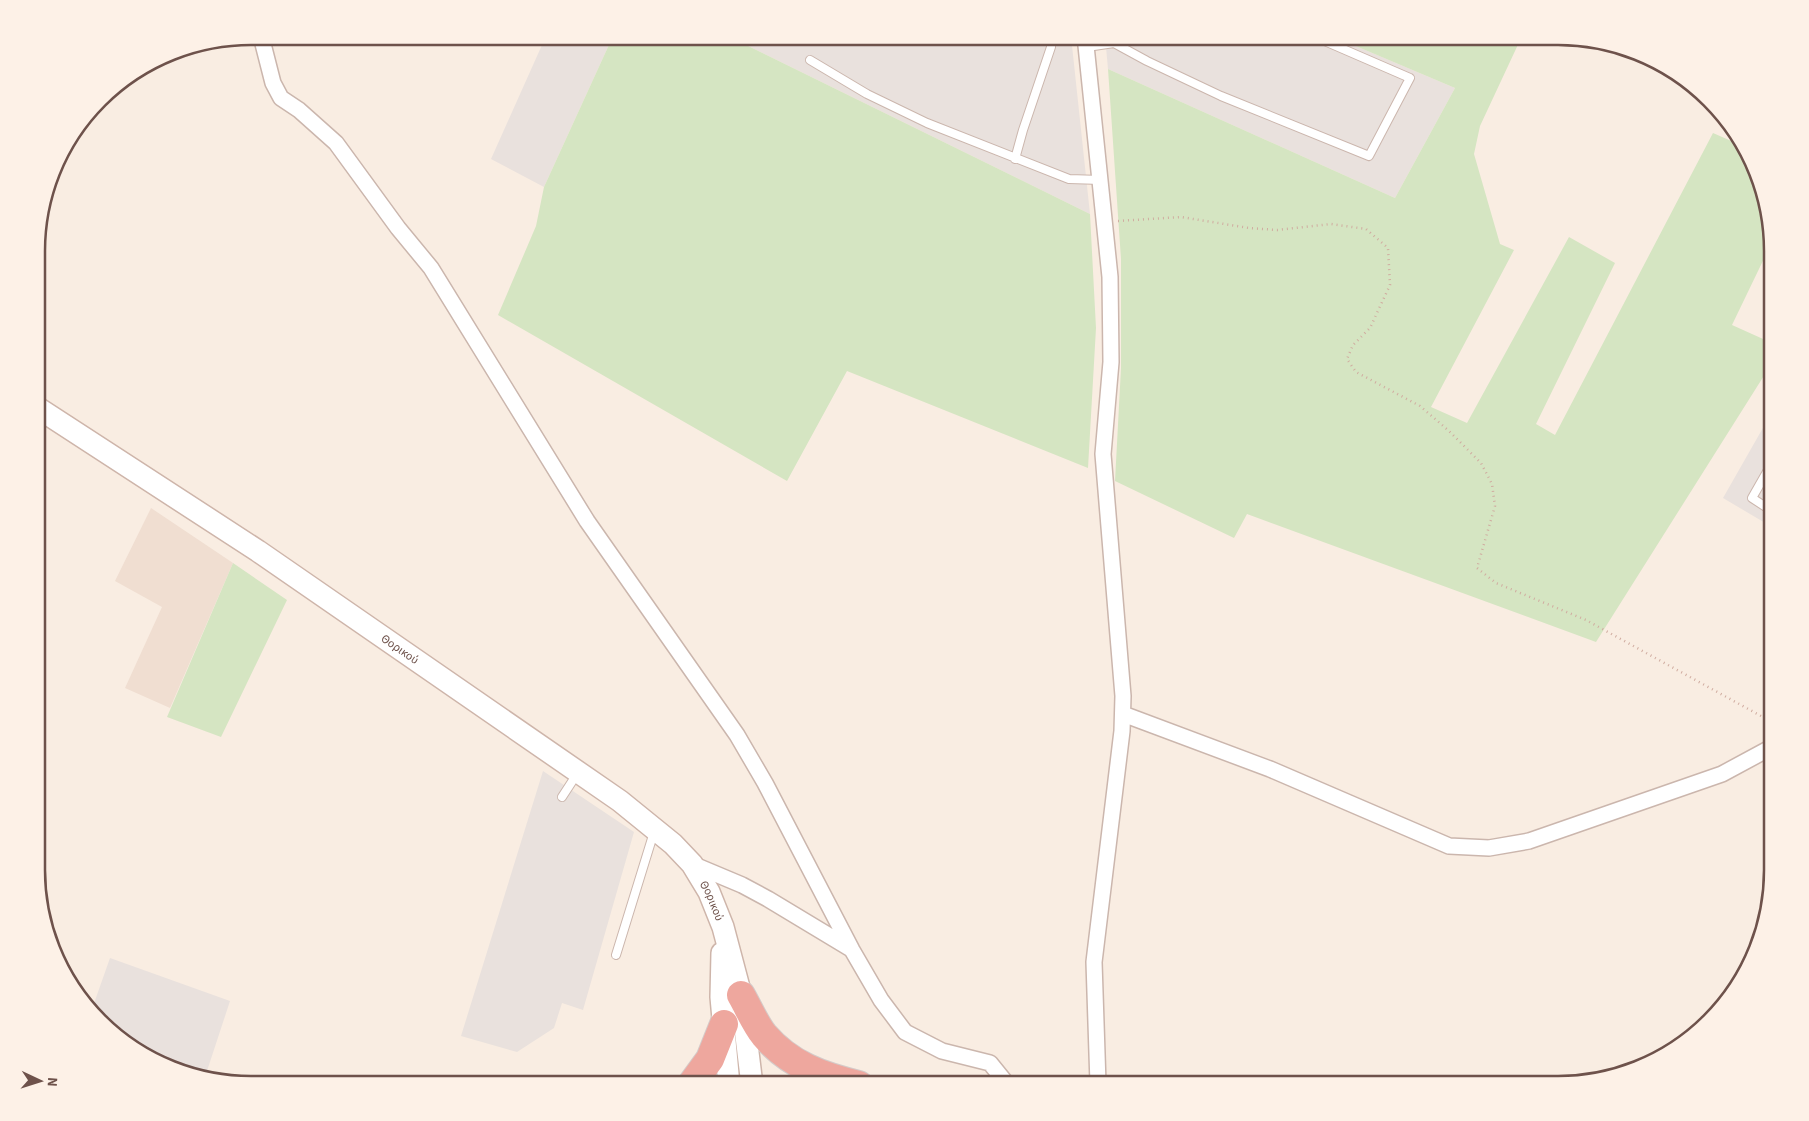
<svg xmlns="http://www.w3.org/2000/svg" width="1809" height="1121" viewBox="0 0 1809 1121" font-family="'Source Sans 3',sans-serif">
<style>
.residential{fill:#f0ded1}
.industrial{fill:#e9e1dd}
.green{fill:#d5e5c2}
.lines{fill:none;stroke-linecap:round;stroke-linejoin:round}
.lane-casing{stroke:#cbb6ad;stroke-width:10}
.street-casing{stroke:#cbb6ad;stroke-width:18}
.secondary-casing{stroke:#ceb5aa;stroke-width:24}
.highway-casing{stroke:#d4cbc9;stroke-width:30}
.path{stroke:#d0aca0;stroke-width:2.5;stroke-dasharray:1 4;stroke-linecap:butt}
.lane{stroke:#fff;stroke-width:8}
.street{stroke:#fff;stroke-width:15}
.secondary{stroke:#fff;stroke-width:21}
.highway{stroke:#eea79e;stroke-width:28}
.labels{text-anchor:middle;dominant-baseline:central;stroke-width:4;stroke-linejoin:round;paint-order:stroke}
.street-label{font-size:12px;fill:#6e524b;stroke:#fdf1e7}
.rim{fill:none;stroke:#6e524b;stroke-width:2.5}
</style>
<rect width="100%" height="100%" fill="#f9ede2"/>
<path class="residential" d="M151,508L233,563L170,708L125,688L162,607L115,581Z"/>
<path class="industrial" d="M546,36H613L544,187L491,159Z
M735,36H1071L1090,214L734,39Z
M1105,36H1353L1351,44L1455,88L1395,198L1108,69Z
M1772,412V527L1723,498Z
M543,771L634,832L583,1010L562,1003L554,1028L517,1052L461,1036Z
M110,958L230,1001L205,1077L182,1073L132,1049L92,1009Z"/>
<path class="green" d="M613,36H735L734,39L1090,214L1096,328L1088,468L847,371L787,481L498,315L536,226L544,187Z
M1353,36H1522L1480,126L1474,154L1500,244L1514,250L1431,407L1467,423L1569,237L1615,263L1536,424L1555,435L1713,133L1745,147L1772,237V242L1732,325L1772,343V363L1596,642L1247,514L1234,538L1115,481L1121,368V259L1108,69L1395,198L1455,88L1351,44Z
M233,563L287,600L221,737L167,717Z"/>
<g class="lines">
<defs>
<path id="lane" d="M1087,47L1114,43L1147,61L1221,96L1369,156L1410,78L1313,36
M810,60L867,94L927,123L1069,179L1101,180
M1015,159L1023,130L1051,47
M1772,463L1752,498L1772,511
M562,797L577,774
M616,955L654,832"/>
<path id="street" d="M261,36L273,83L281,98L299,110L336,143L398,228L431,268L587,521L737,735L765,783L852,950L881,1000L905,1032L942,1051L990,1063L1007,1084
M1085,36L1110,277L1111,362L1103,454L1123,696L1122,731L1094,962L1098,1084
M1123,714L1270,769L1449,846L1489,848L1529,841L1722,774L1772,747
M692,864L742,885L768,899L851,949"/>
<g id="secondary">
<path id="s1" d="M38,408L258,551L620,801L673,844L692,864L709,892L723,927L741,995L752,1085"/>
<path d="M722,953L721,997L729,1085"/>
</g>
<path id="highway" d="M741,995C748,1007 755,1024 764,1035C790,1065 821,1076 859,1085
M691,1085L710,1059L724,1024"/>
</defs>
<use href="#lane" class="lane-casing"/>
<use href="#street" class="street-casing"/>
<use href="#secondary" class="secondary-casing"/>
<use href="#highway" class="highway-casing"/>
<path class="path" d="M1118,221L1181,217L1249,228L1277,230L1331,224L1366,229L1388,248L1390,285L1370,328L1353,345L1347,359L1356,372L1420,406L1449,431L1481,463L1492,484L1495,506L1477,568L1496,583L1586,620L1772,722"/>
<use href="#lane" class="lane"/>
<use href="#street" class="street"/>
<use href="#secondary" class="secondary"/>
<use href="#highway" class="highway"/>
</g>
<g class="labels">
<g class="street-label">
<text stroke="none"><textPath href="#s1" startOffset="435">Θορικού</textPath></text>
<text stroke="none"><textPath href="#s1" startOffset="840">Θορικού</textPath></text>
</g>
</g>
<path d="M0 0H1809V1121H0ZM251 45H1558A206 206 0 0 1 1764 251V870A206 206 0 0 1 1558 1076H251A206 206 0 0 1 45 870V251A206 206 0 0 1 251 45Z" fill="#fdf1e7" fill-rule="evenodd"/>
<path class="rim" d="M251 45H1558A206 206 0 0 1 1764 251V870A206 206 0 0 1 1558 1076H251A206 206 0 0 1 45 870V251A206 206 0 0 1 251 45Z"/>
<g transform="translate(40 1081) rotate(94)" stroke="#fdf1e7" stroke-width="4" paint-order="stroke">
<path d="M0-4L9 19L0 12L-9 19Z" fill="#6e524b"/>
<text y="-8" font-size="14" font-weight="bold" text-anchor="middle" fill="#6e524b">N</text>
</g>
</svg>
